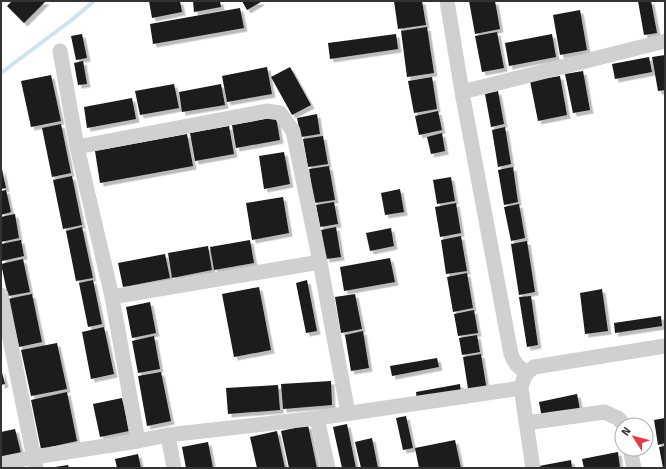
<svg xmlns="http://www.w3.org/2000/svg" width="666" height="469" viewBox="0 0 666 469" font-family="'Fira Sans',sans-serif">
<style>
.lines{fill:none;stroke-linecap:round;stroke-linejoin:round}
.stream{stroke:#cfe2ee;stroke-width:4}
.building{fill:#1a1a1a;filter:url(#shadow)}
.minor{stroke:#d0d0d0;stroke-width:15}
</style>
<defs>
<filter id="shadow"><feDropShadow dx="3.5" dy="3.5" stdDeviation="0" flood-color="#0004"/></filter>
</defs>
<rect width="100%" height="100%" fill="#fff"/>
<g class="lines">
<path class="stream" d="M1,73L73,19L94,1"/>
</g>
<path class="building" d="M12,1H46L24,23L7,6Z
M149,1H180L182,12L152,18Z
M193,1H220L221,7L194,12Z
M242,1H260L261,2L247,10Z
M394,1H422L426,25L398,29Z
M469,1H495L500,29L475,34Z
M638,1H651L657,33L644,35Z
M240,8L244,28L153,44L150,24Z
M580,10L587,50L560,55L553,15Z
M427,27L434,73L407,77L401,31Z
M497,32L504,68L482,72L475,36Z
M82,34L87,58L76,60L71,36Z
M396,34L398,49L330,59L328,43Z
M552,34L556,57L509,66L505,43Z
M665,55V90L658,91L652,57Z
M649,57L652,72L615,79L612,64Z
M83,61L87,84L78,85L74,63Z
M267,67L272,94L227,102L222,76Z
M290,67L311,105L292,115L271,77Z
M583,71L590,110L573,113L565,74Z
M51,75L61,121L31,127L21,81Z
M560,76L567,115L538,121L530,81Z
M432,77L437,109L414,113L408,81Z
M174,84L179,108L140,115L135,91Z
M221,84L225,105L182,112L179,92Z
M498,91L504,124L491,127L485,94Z
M132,98L136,119L87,128L84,107Z
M438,111L442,130L419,135L415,116Z
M317,114L320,134L301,137L297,118Z
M276,117L280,140L236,148L232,125Z
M61,124L71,173L52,177L42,128Z
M229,126L234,154L195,161L190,133Z
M505,127L511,164L498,167L492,130Z
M442,133L445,151L431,154L427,137Z
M187,134L193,166L100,183L95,151Z
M323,136L328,164L308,167L303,139Z
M284,152L290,184L264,189L259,156Z
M329,166L335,200L314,203L309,169Z
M513,167L518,202L504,205L498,170Z
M2,169L6,188L1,189V170Z
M72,176L82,225L63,229L53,180Z
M451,177L455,201L437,204L433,180Z
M400,189L404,212L385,215L381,193Z
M6,190L11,212L1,215V191Z
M283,197L289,233L252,240L246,203Z
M334,202L338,224L320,227L316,205Z
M456,203L461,233L440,237L435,207Z
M519,204L525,238L511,241L504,207Z
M15,214L19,238L1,242V217Z
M82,227L93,278L76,281L66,231Z
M336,227L341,257L326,259L321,230Z
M391,228L394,246L370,251L366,233Z
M461,236L467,271L446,274L441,240Z
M21,240L24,256L2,261L1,244Z
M250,240L254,263L214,270L210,247Z
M527,241L535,292L519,295L511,244Z
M208,246L212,270L172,278L168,253Z
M165,254L170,278L123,287L118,263Z
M390,258L395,282L344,291L340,267Z
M23,259L30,292L8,296L1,264Z
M467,273L473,308L453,312L447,277Z
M93,280L102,324L88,327L79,283Z
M307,280L317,331L306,333L296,283Z
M259,287L271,350L234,357L222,294Z
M602,289L608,331L585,334L580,293Z
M32,294L42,342L19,347L8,299Z
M355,294L362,329L341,333L335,297Z
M531,296L538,345L527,347L519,297Z
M150,302L156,333L132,338L126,307Z
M474,310L478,333L458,336L454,314Z
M661,316L662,326L615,333L614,323Z
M104,327L114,374L91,379L82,332Z
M363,331L369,368L351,371L345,335Z
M477,335L480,352L462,355L459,338Z
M154,336L160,369L138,373L132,341Z
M57,343L67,389L31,396L21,350Z
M481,354L487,391L469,395L463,357Z
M437,358L439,367L392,376L390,366Z
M1,368L5,384L1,385Z
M161,372L171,421L147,426L138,376Z
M331,381L332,405L283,409L281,384Z
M460,384L461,393L417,401L416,392Z
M278,385L280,410L228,414L226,388Z
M67,392L77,441L41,449L31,400Z
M577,394L580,410L542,418L539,402Z
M122,398L129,431L100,437L93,404Z
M406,416L413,448L403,450L396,418Z
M665,418V443L658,445L654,420Z
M347,424L356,468H342L333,427Z
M308,425L317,468H289L281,431Z
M15,429L21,453L1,458V432Z
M277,431L285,468H257L250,437Z
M372,438L378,468H361L355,442Z
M455,440L461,468H419L415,448Z
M208,442L213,468H186L182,447Z
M665,446V468H663L659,447Z
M618,452L620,468H584L582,459Z
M138,454L141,468H117L115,459Z
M571,460L572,468H539V466Z
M68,465L69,468H55V467Z"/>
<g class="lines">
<path class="minor" d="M447,1L462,92L511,354C514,363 518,367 526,372
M60,51L77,147L112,297L138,441
M462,92L665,41
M77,147L267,111L280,113L293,131L320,262L348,413
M1,295L36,468
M112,297L320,262
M317,418L328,468
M526,423L604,412L618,418L624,425
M168,435L174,468
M630,449L634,468
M1,464L34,457L138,441L168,435L317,418L521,388
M533,468L521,388C523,378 526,373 534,367L665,346"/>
</g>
<rect width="666" height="469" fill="none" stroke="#333333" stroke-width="4"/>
<g transform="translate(634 437) rotate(306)"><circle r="19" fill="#ffffff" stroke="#adadad"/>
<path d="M0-3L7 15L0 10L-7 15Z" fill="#e63946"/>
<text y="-6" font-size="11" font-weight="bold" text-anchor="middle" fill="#333333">N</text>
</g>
</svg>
